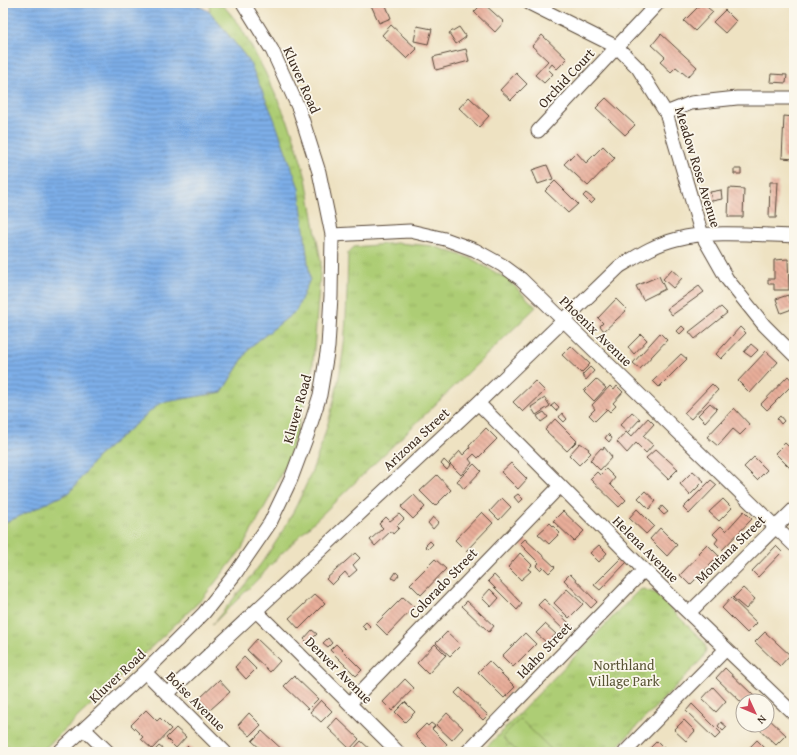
<svg xmlns="http://www.w3.org/2000/svg" width="797" height="755" viewBox="0 0 797 755" font-family="'Gentium Book Plus',serif">
<style>
.grass{fill:url(#grass-tufts);stroke:#747c49}
.pitch{fill:#adcd74;stroke:#747c49}
.water{fill:url(#water-rules);stroke:#5c6c83}
.building{fill:url(#building-back-hatch)}
.lines{fill:none;stroke-linecap:round;stroke-linejoin:round}
.minor-casing{stroke:#564637;stroke-width:15}
.minor{stroke:#fff;stroke-width:13}
.labels{text-anchor:middle;dominant-baseline:central;stroke-width:3.5;stroke-linejoin:round;paint-order:stroke}
.street-label{font-size:14px;fill:#3b2a1e;stroke:#fbf7ec}
.park-label{font-size:14px;fill:#585334;stroke:#fbf7ec}
</style>
<defs>
<pattern id="grass-tufts" width="24" height="20" patternUnits="userSpaceOnUse"><rect width="24" height="20" fill="#adcd74"/><path d="M3 7l-1-3M5 7V3M7 7l1-3M15 17l-1-3M17 17v-4M19 17l1-3" fill="none" stroke="#96b064"/></pattern>
<pattern id="water-rules" width="6" height="5" patternUnits="userSpaceOnUse"><rect width="6" height="5" fill="#7daee8"/><path d="M0 2.5h6" fill="none" stroke="#688ebb"/></pattern>
<pattern id="building-back-hatch" width="6" height="6" patternUnits="userSpaceOnUse"><rect width="6" height="6" fill="#e8ad9a"/><path d="M-1 5l2 2M0 0l6 6M5-1l2 2" fill="none" stroke="#bd8d7d"/></pattern>
</defs>
<rect width="100%" height="100%" fill="#fbf7ec"/>
<filter id="ink" filterUnits="userSpaceOnUse"><feTurbulence type="fractalNoise" baseFrequency=".025" numOctaves="2"/><feDisplacementMap in="SourceGraphic" scale="8" xChannelSelector="R" yChannelSelector="G"/><feConvolveMatrix kernelMatrix="1 2 1 2 8 2 1 2 1" color-interpolation-filters="sRGB"/></filter>
<filter id="wash" filterUnits="userSpaceOnUse"><feTurbulence type="fractalNoise" baseFrequency=".012" numOctaves="4" result="noise"/><feDisplacementMap in="SourceGraphic" scale="16" xChannelSelector="R" yChannelSelector="G"/><feGaussianBlur stdDeviation="0.9" result="paint"/><feColorMatrix in="noise" values="0 0 0 0 0 0 0 0 0 0 0 0 0 0 0 0 0 1.4 0 .05"/><feComposite in="paint" operator="in"/></filter>
<g filter="url(#wash)">
<rect width="100%" height="100%" fill="#eee2c2"/>
<path class="grass" d="M209,3H221L239,24L265,72L292,131L306,178L321,262L312,375L290,455L269,499L241,550L202,599L41,752H3V524L70,492L97,457L160,403L222,392L250,347L296,311L249,61L210,12Z
M397,243L433,246L472,259L507,279L536,307L279,556L258,579L212,625C237,594 267,560 286,525C316,472 334,413 343,353C347,320 347,286 348,253L354,247Z
M643,589L655,593L704,642C707,649 706,652 702,659L612,752H482L638,591Z"/>
<path class="pitch" d="M520,719L554,752H518L502,737Z"/>
<path class="water" d="M3,3H194L210,12L249,61L273,116L299,188L310,279L296,311L250,347L222,392L160,403L97,457L70,492L3,524Z"/>
<g id="blocks">
<path class="building" d="M370,3H385L391,18L379,23Z
M483,3L504,22L495,32L474,12Z
M607,3H622L619,9Z
M702,3L713,12L695,31L684,21Z
M725,10L736,21L725,33L713,22Z
M391,25L417,49L407,59L382,35Z
M417,26L432,29L428,44L414,41Z
M459,27L466,37L456,44L449,33Z
M661,34L697,67L688,77L676,67L671,72L660,62L665,57L652,45Z
M542,35L567,59L557,69L552,64L548,69L553,74L544,83L535,75L548,61L532,46Z
M466,49L469,61L436,70L433,57Z
M516,73L527,84L511,100L500,90Z
M771,74L787,75L786,83L770,82Z
M469,97L489,116L479,127L459,108Z
M606,98L635,125L625,135L596,108Z
M784,116L794,117V159L782,158Z
M603,146L615,158L588,186L564,164L576,152L586,163Z
M547,165L553,179L538,184L532,170Z
M734,169H741V174H734Z
M555,181L578,204L568,213L545,191Z
M770,182H778L776,218H769Z
M729,188L744,189L743,217H728Z
M721,190L722,199L712,201L710,192Z
M586,193L595,200L591,204L583,196Z
M788,259L789,290H774V284H768V279H774V260Z
M672,269L682,278L673,288L663,279Z
M659,276L665,289L643,300L636,286Z
M699,286L704,292L672,315L667,309Z
M788,295L792,309L781,313L776,299Z
M616,299L627,310L604,331L600,326L603,323L598,318Z
M721,307L727,313L695,339L689,332Z
M682,326L685,329L680,334L677,331Z
M740,327L746,333L721,359L716,354Z
M660,333L667,340L640,369L633,363Z
M641,334L647,340L634,354L628,347Z
M751,344L758,350L751,357L744,352Z
M571,346L590,364L581,373L562,355Z
M766,351L778,362L750,393L738,381Z
M681,354L687,359L659,387L653,381Z
M590,367L594,371L586,380L582,375Z
M788,376L794,383L767,410L761,404Z
M596,379L606,388L594,401L584,391Z
M535,381L545,391L523,412L513,402Z
M712,384L718,390L691,419L684,413Z
M610,386L614,390L617,386L623,392L613,403L616,406L610,412L607,409L595,421L589,415L595,409L592,405Z
M545,398L550,406L536,415L531,407Z
M555,403L559,407L556,411L551,406Z
M710,403L717,409L705,422L698,415Z
M734,408L750,425L740,435L733,429L718,446L707,437Z
M544,412L548,417L541,422L537,416Z
M632,412L640,419L628,432L620,425Z
M562,413L567,419L564,422L559,417Z
M780,416L784,421L781,424L777,419Z
M648,418L654,424L643,436L653,445L646,453L636,443L627,453L617,442L626,432L631,437Z
M555,419L577,441L567,451L545,430Z
M486,428L497,439L478,458L474,454L469,459L472,463L461,475L449,463L460,451L463,455L470,448L469,446Z
M608,434L612,438L609,442L605,438Z
M580,443L589,449L588,450L591,453L579,465L569,455Z
M785,443L794,452V472L775,453Z
M604,447L612,457L600,470L590,460L601,448L603,449Z
M656,449L678,469L668,479L646,458Z
M754,457L767,470L757,480L744,467Z
M444,460L450,466L447,470L441,464Z
M511,463L527,479L518,489L501,472Z
M474,464L481,471L464,489L457,481Z
M606,469L615,478L610,484L626,500L619,507L590,479L597,472L600,475Z
M693,471L704,481L690,495L680,484Z
M437,475L451,490L435,506L420,491Z
M711,480L717,485L689,514L683,508Z
M645,491L656,501L649,509L638,498Z
M518,494L523,499L519,503L514,497Z
M414,495L425,507L413,519L401,507Z
M502,498L511,507L499,520L490,511Z
M723,499L732,508L719,521L709,512Z
M662,506L668,512L664,515L659,510Z
M637,509L654,526L646,534L629,518Z
M563,511L584,531L574,541L553,521Z
M744,511L752,519L722,550L715,543L718,539L713,534L721,526L726,531Z
M482,512L493,523L466,551L455,540Z
M399,514L404,519L397,526L399,528L393,534L391,531L375,546L370,540L383,528L379,524L386,517L390,521Z
M433,517L439,522L433,529L428,523Z
M550,523L560,533L549,544L538,534Z
M660,528L677,545L667,556L650,539Z
M525,539L555,567L549,573L543,567L540,570L536,566L539,563L520,544Z
M430,541L433,544L428,549L425,546Z
M707,544L719,556L690,585L680,575L700,554L698,553Z
M599,545L607,553L599,562L590,553Z
M776,546L782,552L758,577L752,571Z
M355,553L360,558L353,565L357,570L349,577L345,572L332,585L326,579Z
M520,553L532,565L528,569L531,571L521,580L508,567Z
M622,557L627,562L600,590L594,585Z
M435,559L446,569L421,595L410,584Z
M396,572L399,575L395,580L392,578Z
M570,574L597,602L591,608L564,580Z
M494,575L522,604L517,610L488,581Z
M743,588L755,599L746,609L733,598Z
M490,589L499,598L491,607L482,598Z
M567,589L583,604L569,618L554,603Z
M315,594L325,603L299,629L289,618Z
M403,597L414,607L387,635L376,624Z
M731,598L757,623L747,633L722,608Z
M544,599L572,626L566,632L538,605Z
M467,601L494,626L489,632L462,606Z
M366,622L370,626L366,630L362,626Z
M545,624L556,634L547,643L536,633Z
M312,630L317,634L308,643L304,639Z
M447,632L461,645L450,656L436,643Z
M765,632L790,655L780,666L755,642Z
M525,633L536,644L513,667L502,656Z
M328,638L332,643L328,647L323,643Z
M257,639L280,661L270,672L247,650Z
M336,644L362,670L356,676L330,650Z
M435,644L446,655L428,674L417,663Z
M244,657L256,669L246,679L235,667Z
M489,661L515,687L504,698L478,672Z
M725,668L755,697L751,701H743V704L716,678Z
M294,676L318,699L308,709L284,686Z
M405,679L414,688L392,711L383,702Z
M219,680L230,692L210,710L199,699Z
M713,687L726,701L716,712L702,699Z
M460,688L488,715L483,720L455,693Z
M321,700L332,711L321,722L310,712Z
M405,702L415,712L405,722L395,712Z
M692,704L721,733L715,739L686,711Z
M146,710L157,721L160,718L171,729L152,749L141,739L143,737L131,725Z
M249,713L261,725L250,736L238,725Z
M447,713L463,728L452,740L436,725Z
M767,717L786,735L776,745L755,725H767Z
M337,718L359,739L350,749L328,728Z
M684,720L695,731L686,741L674,730Z
M721,722L727,727L723,731L718,726Z
M431,723L435,726L432,729L447,744L440,752H430L431,751L415,735L426,724L428,726Z
M176,728L186,737L176,748L166,738Z
M262,731L285,752H264L252,741Z
M757,740L766,749L764,752H749L747,750Z
M361,741L373,752H351Z
M657,741L668,752H646Z
M159,746L164,750L155,752L154,751Z
M188,746L194,752H182Z"/>
</g>
</g>
<g filter="url(#ink)">
<use href="#blocks" fill-opacity="0" stroke="#564637" stroke-width="1"/>
<g class="lines">
<defs>
<path id="minor" d="M529,3L617,47L638,68L666,113L702,235L727,279L764,325L794,355
M666,113L691,103L737,98H794
M538,131L658,3
M332,235L410,231L445,239L475,250L502,265L521,279L794,545
M478,403L644,570L794,714
M256,611L398,752
M689,613L794,509
M145,672L225,752
M167,694L478,403L619,267C637,256 655,244 677,239C708,230 761,235 794,236
M350,703L560,486
M84,729L108,752
M59,752L145,672L204,613L235,574L270,523L291,479L307,436L320,395L328,347L331,296L332,235L319,172L299,109L272,50L243,3
M467,752L644,570
M625,752L726,649"/>
</defs>
<use href="#minor" class="minor-casing"/>
<use href="#minor" class="minor"/>
</g>
</g>
<g class="labels">
<g class="street-label">
<text transform="translate(566 78) rotate(-47)">Orchid Court</text>
<text transform="translate(302 80) rotate(66)">Kluver Road</text>
<text transform="translate(698 167) rotate(73)">Meadow Rose Avenue</text>
<text transform="translate(596 331) rotate(44)">Phoenix Avenue</text>
<text transform="translate(297 409) rotate(-74)">Kluver Road</text>
<text transform="translate(416 439) rotate(-43)">Arizona Street</text>
<text transform="translate(646 549) rotate(45)">Helena Avenue</text>
<text transform="translate(730 549) rotate(-44)">Montana Street</text>
<text transform="translate(443 583) rotate(-46)">Colorado Street</text>
<text transform="translate(544 650) rotate(-46)">Idaho Street</text>
<text transform="translate(339 670) rotate(45)">Denver Avenue</text>
<text transform="translate(117 676) rotate(-43)">Kluver Road</text>
<text transform="translate(196 701) rotate(45)">Boise Avenue</text>
</g>
<g class="park-label">
<text x="624" y="665">Northland<tspan x="624" dy="16">Village Park</tspan></text>
</g>
</g>
<rect width="797" height="755" fill="none" stroke="#fbf7ec" stroke-width="16"/>
<g transform="translate(755 713) rotate(134)"><circle r="19" fill="#fbf7ec" stroke="#aea59a"/>
<path d="M0-3L7 15L0 10L-7 15Z" fill="#d1495b"/>
<text y="-6" font-size="11" font-weight="bold" text-anchor="middle" fill="#3b2a1e">N</text>
</g>
</svg>
